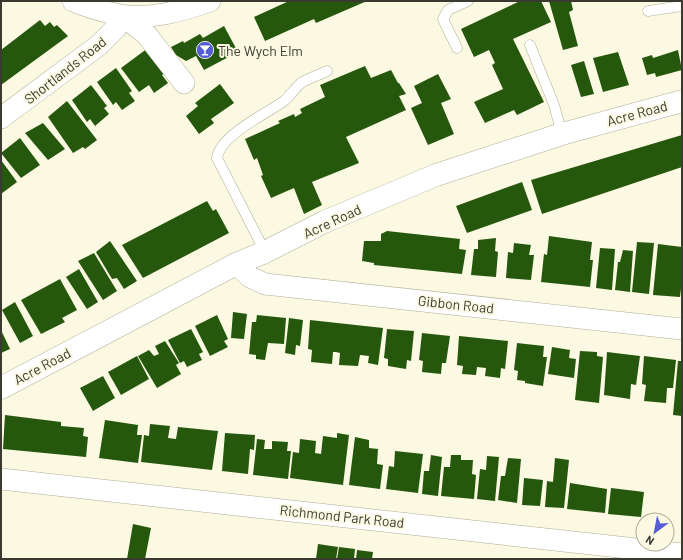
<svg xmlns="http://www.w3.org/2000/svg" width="683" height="560" viewBox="0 0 683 560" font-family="Barlow,sans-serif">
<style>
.building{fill:#25570d}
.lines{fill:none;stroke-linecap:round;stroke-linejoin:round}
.lane-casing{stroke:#b0ae98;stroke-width:11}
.street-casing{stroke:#b0ae98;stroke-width:22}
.secondary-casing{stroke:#b0ae98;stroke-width:23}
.lane{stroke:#fff;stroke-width:10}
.street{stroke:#fff;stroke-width:21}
.secondary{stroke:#fff;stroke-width:22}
.labels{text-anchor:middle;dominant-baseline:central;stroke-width:4;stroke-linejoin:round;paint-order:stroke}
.poi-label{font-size:14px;fill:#3b3a31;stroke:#fbf9e2;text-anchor:start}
.street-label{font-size:14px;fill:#3b3a31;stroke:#fbf9e2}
</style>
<rect width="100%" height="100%" fill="#fbf9e2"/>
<path class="building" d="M289,1H367L316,23L314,19L265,41L254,17Z
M520,1H541L551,22L513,39L544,102L517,115L514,110L485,123L474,102L503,89L492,65L495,63L489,50L474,57L461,29Z
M549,1H571L573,10L569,12L578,46L563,50Z
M40,20L45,26L50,22L54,27L57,25L68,36L1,85V50Z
M224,26L238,52L204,70L196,56L186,61L176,55L171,47L183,41L184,43L200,34L203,38Z
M148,48L166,72L162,75L168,83L154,93L149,85L139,92L121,68Z
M678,50L682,70L656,77L655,73L647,75L642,58L652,55L653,58Z
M618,52L629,85L603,92L593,58Z
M584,61L594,94L581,97L571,65Z
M365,66L371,78L391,70L398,83H399L406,94L399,96L406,110L346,137L359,163L312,182L322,205L304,214L294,188L271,198L261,176L263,175L257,158L254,160L245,139L280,123L278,121L294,114L295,117L302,113L300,109L325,97L320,85Z
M116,68L132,91L129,93L135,101L122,110L116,102L113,105L97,82Z
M438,74L451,99L441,103L454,134L428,145L411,108L422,103L414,86Z
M220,84L234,103L211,119L214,123L199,134L186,116L198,106L195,103Z
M91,85L107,106L104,108L109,114L95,126L90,119L87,122L72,100Z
M67,101L97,140L85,149L83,147L73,153L48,117Z
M43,123L65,149L48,160L25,133Z
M682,135V167L542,214L531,180Z
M20,138L40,165L21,178L1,153Z
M1,160L17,182L1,194Z
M522,182L532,210L467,233L456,206Z
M207,201L213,211L216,209L229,233L143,278L122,245Z
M387,231L460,239L459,249L466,250L462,274L374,265V263L362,261L364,241H381V234Z
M549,236L592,242L590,260H593L590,287L541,282L544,254L547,255Z
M496,238L495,251L498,252L496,277L471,275L474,249H478V240Z
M110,241L137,281L124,289L117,278L112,279L96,252Z
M637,242L654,243L649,294L632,292Z
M514,243L531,245L529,255H534L531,280L506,278L508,252L513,253Z
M658,244L682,247V280L680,297L653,295Z
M600,248L615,249L612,290L596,288Z
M623,250L633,251L630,292L615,290L618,262H620Z
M94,253L117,291L103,300L78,261Z
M79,269L98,302L87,309L66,277Z
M60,279L77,310L62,318L65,322L41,334L21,300Z
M15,302L33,336L20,343L2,310Z
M233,312L247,314L244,339L231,338Z
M217,315L228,339L224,341L228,347L210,356L195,326Z
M257,315L286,318L284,344L268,343L265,360L256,359V355L249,354L252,322H256Z
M289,318L303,320L300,346L296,345L295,355L285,353Z
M310,320L383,328L378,365L368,363L369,356L360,355L358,366L339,365L340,353L336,352H333L332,364L311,362L312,350L308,349Z
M191,329L203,352L199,354L202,360L187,367L184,361L180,363L168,340Z
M387,329L414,331L411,361L407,360L406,369L388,366V359L384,358Z
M1,330L10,349L1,353Z
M422,333L450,336L446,363H442L441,374L422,372L423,361L419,360Z
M459,336L508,341L505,369L501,368L500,378L485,376L486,368L477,367L476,375L462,374L463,366L457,365Z
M165,341L179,363L176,365L181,374L157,388L138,356L149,350L154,356L159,354L155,346Z
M517,343L544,346L543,357H547L543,386L525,383V381L517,380L518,371L514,370Z
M552,347L570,350L569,358L576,359L574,378L548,374Z
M580,351L597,352V356L603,357L599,403L575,400Z
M607,352L640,356L636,385L631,384L630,399L604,395Z
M137,356L149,379L121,395L108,372Z
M644,356L676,360L673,388H667L666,403L644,401L646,385L642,384Z
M678,361H682V416L673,415Z
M103,376L115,398L93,411L80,388Z
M5,415L61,422V426L84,428L83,436L88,437L86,457L3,449Z
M105,420L138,425L137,435H142L138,463L99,458Z
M150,424L170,426L168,438L176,439L178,427L218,431L212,470L141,462L144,435L149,436Z
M225,433L255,435L254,450L250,449L248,474L222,471Z
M337,433L349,435L343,485L290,478L293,452L299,453L300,439L316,441L315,453L321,454L323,436L337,438Z
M355,437L369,440V448L378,449L377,464L383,465L380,489L349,485Z
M257,439L265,440L264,449H272V441L288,442L287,451H291L288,479L253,475Z
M395,451L423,454L418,493L386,489L389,466L394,467Z
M431,455L442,457L438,496L422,494L424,471H429Z
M451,455H461V460H473L472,474L476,475L474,499L441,496L444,467H450Z
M487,456L499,457L495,501L477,499L480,469L486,470Z
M508,458L521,459L517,503L498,500L501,476H505Z
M555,458L569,460L564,508L545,507L547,481L553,482Z
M524,478L543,480L540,506L522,505Z
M570,483L607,489L605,513L567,509Z
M611,488L644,492L641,517L608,514Z
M133,524L151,528L145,559H127Z
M318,544L338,547L336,559H316Z
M339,547L355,549L354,559H337Z
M357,550L373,552L372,559H356Z"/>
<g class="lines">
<defs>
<path id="lane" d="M648,11L682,6
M530,45L554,105L562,134
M457,48L443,19L448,10L468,1
M265,252L217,158C220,135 266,114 284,101C290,96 295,88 301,83C309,78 319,75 327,71"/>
<path id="street" d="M73,1C88,7 104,12 120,15C150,20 182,11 210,1
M121,15L146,34L184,83
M1,118L99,45L116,28L121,15
M236,264L250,277L265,284L682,329
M1,479L682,554"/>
<path id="secondary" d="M1,388L236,264L265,252L324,222L436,175L562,134L682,101"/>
</defs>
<use href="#lane" class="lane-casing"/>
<use href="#street" class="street-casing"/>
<use href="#secondary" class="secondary-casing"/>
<use href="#lane" class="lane"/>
<use href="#street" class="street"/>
<use href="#secondary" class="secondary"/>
</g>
<defs>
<symbol id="bar-disc" viewBox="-11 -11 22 22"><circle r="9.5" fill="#565cd3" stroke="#fbf9e2"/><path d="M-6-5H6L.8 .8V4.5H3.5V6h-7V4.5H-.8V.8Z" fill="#fff"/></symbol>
</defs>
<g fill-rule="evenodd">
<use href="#bar-disc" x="195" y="40" width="20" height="20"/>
</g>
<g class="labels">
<g class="poi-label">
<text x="218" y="50">The Wych Elm</text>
</g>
<g class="street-label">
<text transform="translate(65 70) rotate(-38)">Shortlands Road</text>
<text transform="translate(637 113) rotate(-15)">Acre Road</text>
<text transform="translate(332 221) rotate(-25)">Acre Road</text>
<text transform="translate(456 304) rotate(6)">Gibbon Road</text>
<text transform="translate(42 366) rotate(-28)">Acre Road</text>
<text transform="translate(342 516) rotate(6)">Richmond Park Road</text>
</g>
</g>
<rect width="683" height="560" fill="none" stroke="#3b3a31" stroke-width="4"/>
<g transform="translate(655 532) rotate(212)"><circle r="19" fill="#fbf9e2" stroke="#aead9b"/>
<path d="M0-3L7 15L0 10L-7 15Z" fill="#565cd3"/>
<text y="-6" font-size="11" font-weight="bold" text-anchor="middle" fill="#3b3a31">N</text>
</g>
</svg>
